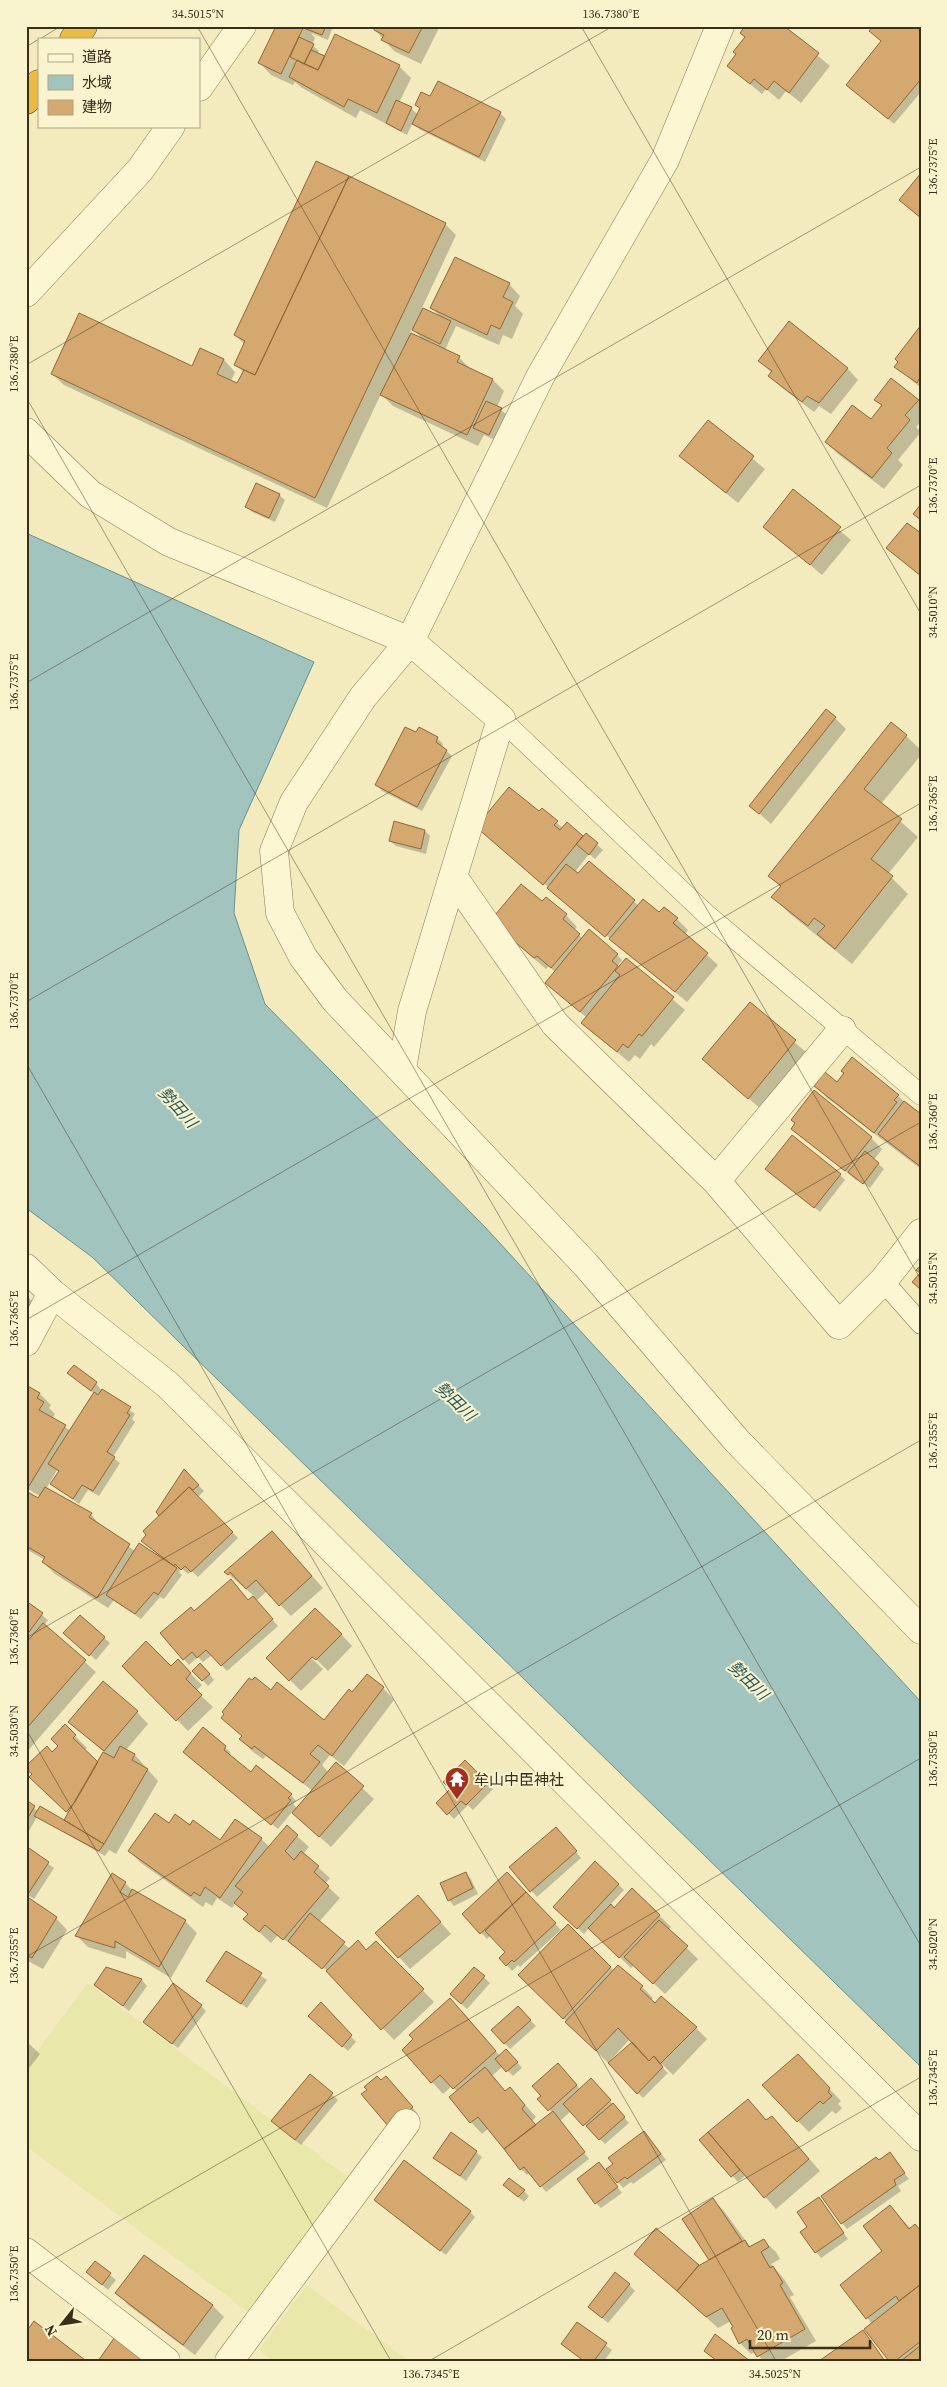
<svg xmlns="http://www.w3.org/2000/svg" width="947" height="2387" viewBox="0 0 947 2387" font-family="'Source Serif 4','Noto Sans JP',serif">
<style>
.farmland{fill:#e9e8aa}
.water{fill:#a2c4bf;stroke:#68928e}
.shadow{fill:#0003;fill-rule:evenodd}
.building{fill:#d5a86f;stroke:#8f6738}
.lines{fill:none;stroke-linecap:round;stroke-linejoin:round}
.lane-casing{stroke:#8d7b54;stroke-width:21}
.street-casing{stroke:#8d7b54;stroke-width:29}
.highway-casing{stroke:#5a472a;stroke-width:29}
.lane{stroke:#fcf6d2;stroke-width:20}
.street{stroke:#fcf6d2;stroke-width:28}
.highway{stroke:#ecbb44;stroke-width:28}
.ticks{fill:none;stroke:#3a2f1b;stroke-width:1;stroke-opacity:0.45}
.labels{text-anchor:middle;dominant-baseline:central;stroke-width:4;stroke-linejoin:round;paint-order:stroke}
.poi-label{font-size:15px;fill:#3a2f1b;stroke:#f9f3ce;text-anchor:start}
.water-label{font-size:16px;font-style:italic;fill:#28585c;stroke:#f9f3ce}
.neatline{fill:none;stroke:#3a2f1b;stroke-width:2}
.ticks-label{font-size:12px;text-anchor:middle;fill:#3a2f1b}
</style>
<rect width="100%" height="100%" fill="#f3eabe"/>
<path class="farmland" d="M88,1983L352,2180L252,2315L26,2146V2066Z
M307,2285L409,2361H273L259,2350Z"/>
<path class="water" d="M26,533L314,662L239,830L234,913L265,1004L485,1227L921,1702V2067L92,1257L26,1208Z"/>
<path class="shadow" d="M277,26H304L307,29L308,26H333L328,40L311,33L315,38L312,45L319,51L317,54L324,57L399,66L411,78L399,103L411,108L418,115L421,109L416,105L431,98L500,113L506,119L485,162L419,129L413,122L407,135L360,110L356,118L302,88L295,82L293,85L271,75L260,63Z
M377,26H440L421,64L394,51L375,30Z
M782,26L830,66L801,103L786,91L779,100L766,89L762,94L728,66Z
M921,26V92L894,124L853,90L883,42Z
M921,175V219L900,200Z
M445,224L456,235L422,308L441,318L432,308L509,284L520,296L515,306L523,314L512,339L503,335L499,345L456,326L445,350L459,357L470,369L493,380L504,391L497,407L507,415L495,440L484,435L478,446L393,406L381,394L327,508L64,385L52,374L193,368L201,350L224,360L235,372L231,381L238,385L244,373L236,365L245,345L235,335ZM412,328L423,340L410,334Z
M921,327V388L896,367Z
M759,361L847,368L858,380L831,414L819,406L814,412L781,387L769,376L772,373Z
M876,400L918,401L921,404V422L916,427L921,432L898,460L903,465L884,489L838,454L826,442L872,421L882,406Z
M708,421L765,469L738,503L680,456Z
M793,491L851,540L822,575L765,527Z
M279,495L285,500L275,522L252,512L247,507Z
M921,535V577L888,548Z
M835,718L846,729L771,824L751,806Z
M892,723L921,750V755L881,804L918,837L888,874L908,894L852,964L789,913L773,897L781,887L770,876Z
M416,734L437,738L443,744L442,747L452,756L422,811L382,791L377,785Z
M542,810L563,828L567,824L584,838L586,835L603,850L595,859L589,854L575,872L578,875L589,863L639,906L677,919L688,930L685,935L718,965L687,1002L489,838Z
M425,831L430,836L426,854L396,846L390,841Z
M542,903L566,915L577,927L574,930L583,939L617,955L622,960L617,967L619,969L626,960L685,1010L654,1047L651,1044L640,1059L635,1055L629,1062L595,1034L583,1023L587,1018L552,988L555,972L549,966L546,969L503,932Z
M750,1004L807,1053L761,1109L716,1071Z
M837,1083L898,1096L921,1115V1169L827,1098L816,1086Z
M793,1128L871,1138L882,1149L874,1160L884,1169L870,1188L858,1179L857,1181Z
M772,1174L840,1175L845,1180L820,1212Z
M26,1295L38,1307L26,1329Z
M69,1373L96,1383L101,1390L135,1414L132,1419L135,1422L113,1457L120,1463L99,1496L88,1490L79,1504L52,1484L59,1472L57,1470L46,1489L91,1514L101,1527L135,1551L155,1554L156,1552L143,1541L161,1516L184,1471L204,1491L198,1497L238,1538L198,1577L192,1571L188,1574L181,1568L179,1572L182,1575L164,1599L160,1597L141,1619L114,1600L108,1608L55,1574L43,1562L45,1560L26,1549V1492L38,1500L40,1496L26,1488V1387L40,1394L51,1405L49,1408L55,1414L52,1419L71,1431L95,1394Z
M283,1544L323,1588L291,1616L267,1591L256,1601L278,1626L227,1671L212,1655L203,1662L198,1657L189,1665L162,1634L195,1612L249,1601L254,1596L226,1572Z
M26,1602L48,1620L44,1626L96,1672L26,1753Z
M80,1617L110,1643L96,1660L71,1639Z
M341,1634L352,1646L328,1671L312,1655L310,1657L323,1669L301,1691L268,1658Z
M178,1661L202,1685L196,1691L213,1707L188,1731L124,1666L171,1668Z
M206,1670L214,1680L208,1686L194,1671Z
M383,1688L394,1700L344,1766L330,1755L322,1765L329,1773L336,1764L374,1799L331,1847L292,1812L278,1829L190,1758L225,1747L231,1753L229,1755L251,1773L256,1767L291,1795L296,1801L293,1804L297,1808L313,1791L266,1756L263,1759L252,1751L241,1739L243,1737L222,1718L271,1691L324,1721L352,1694Z
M137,1712L148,1724L126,1750L135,1755L158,1781L116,1854L109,1850L105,1856L37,1817L26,1836V1802L38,1811L64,1822L69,1814L31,1777L59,1746L65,1726L87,1748L84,1750L98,1764L104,1752L70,1722Z
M465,1761L493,1789L473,1810L468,1805L454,1819L438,1803L452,1789Z
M169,1824L190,1826L221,1842L261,1839L270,1847L287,1827L309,1847L303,1854L330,1878L325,1884L340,1898L319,1922L350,1949L367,1951L376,1942L434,2002L394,2040L329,1972L278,1935L271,1943L245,1919L249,1915L236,1902L232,1908L217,1898L212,1906L206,1902L203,1907L141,1863L129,1851Z
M561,1834L581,1858L537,1897L511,1868Z
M26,1848L54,1868L34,1899L26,1894Z
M465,1873L471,1879L478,1894L454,1906L449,1900Z
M507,1874L561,1930L520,1967L518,1965L512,1971L501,1958L507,1953L491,1935L487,1939L464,1914Z
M125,1883L133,1891L185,1921L197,1933L171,1978L126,1951V1959L88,1947L76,1935Z
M618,1884L624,1890L610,1905L614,1909L659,1915L671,1927L668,1930L698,1959L665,1994L634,1965L631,1968L589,1928L584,1934L560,1912Z
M26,1906L56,1918L67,1930L43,1969L26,1960Z
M429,1909L451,1934L410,1969L377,1933Z
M568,1926L614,1971L642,1987L653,1998L651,2001L696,2028L707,2039L673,2075L662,2064L661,2066L668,2073L643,2098L520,1975ZM630,2039L633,2042L610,2063L609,2062Z
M227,1953L267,1980L247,2008L208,1981Z
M107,1969L142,1980L147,1986L129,2011L96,1985Z
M475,1969L490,1983L467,2009L457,2000Z
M201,2006L206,2011L178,2048L150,2027Z
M518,2008L536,2026L510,2049L493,2030Z
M326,2009L356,2042L348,2051L315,2021Z
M462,2011L500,2056H512L522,2068L513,2076L503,2066L492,2076L506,2092L510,2088L521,2100L536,2117L532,2121L536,2126L553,2113L539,2099L569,2076L580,2089L596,2085L629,2123L605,2144L571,2111L560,2121L589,2159L546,2192L530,2172L527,2175L521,2169L489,2128L482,2134L471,2122L457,2092L452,2086L443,2094L403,2050Z
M26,2041L40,2054L26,2072Z
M798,2056L841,2101L838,2104L842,2108L836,2114L832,2111L809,2132L798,2121Z
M310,2076L338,2100L301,2145L278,2126Z
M391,2083L417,2113L396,2132Z
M748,2101L767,2121L772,2117L820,2171L776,2209L746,2175L738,2182L701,2141Z
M452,2134L482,2157L466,2181L435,2158Z
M649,2138L666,2160L633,2184L631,2182L623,2188L618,2182Z
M890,2154L909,2179L898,2186L901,2191L847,2229L842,2223L879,2161Z
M599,2163L622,2193L601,2208L596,2203Z
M504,2185L524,2191L529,2196L524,2202Z
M818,2199L848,2239L821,2258L816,2252L809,2227Z
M375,2200L470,2212L475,2217L446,2255Z
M713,2200L724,2211L751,2248L764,2241L776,2252L780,2259L771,2264L784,2279L794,2295L790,2297L816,2341L781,2361H763L756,2352L751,2354L740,2343L731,2321L718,2328L636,2254L656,2230L700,2266L711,2260Z
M890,2206L911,2229L921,2231V2361H890L872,2324L842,2285L884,2251Z
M144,2257L213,2306L224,2317L195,2355L128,2305L117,2293Z
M95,2262L116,2280L108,2290L93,2277Z
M629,2285L635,2291L608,2323L595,2312Z
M577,2324L612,2350L604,2361H584Z"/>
<path class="building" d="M276,26H304L281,74L258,63Z
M307,26H326L322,35L306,29Z
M375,26H423L409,53L381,40L384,35L374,30Z
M745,26H784L819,53L789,93L774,81L767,90L754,79L750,84L727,66L736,54L733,52L745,37L740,33Z
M873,26H921V79L888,119L846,85L881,41L869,31Z
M335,34L400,65L377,113L348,99L344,107L289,77L297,60L318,70Z
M299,37L314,44L304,64L290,57Z
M311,50L325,56L318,70L304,64Z
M438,81L501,112L479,157L412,124L420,108L415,105L421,92L430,96Z
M396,100L412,107L401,131L386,123Z
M316,161L349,176L255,375L234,365L245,341L234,335Z
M921,173V218L899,200Z
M349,176L446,223L315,498L51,374L79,313L192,366L200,348L224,359L217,374L237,383L244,370L255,375Z
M455,257L510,283L503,297L513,302L500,329L491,325L487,335L430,308Z
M423,308L451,321L440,344L412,330Z
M789,321L848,368L819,403L807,396L802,402L768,376L772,371L758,361Z
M921,325V381L919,379L917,383L894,367L898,362L895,359Z
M411,333L460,356L457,362L493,379L467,435L380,395Z
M891,378L919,400L905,415L910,420L887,448L892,453L872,478L825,442L852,405L871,419L882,405L874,400Z
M486,401L502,408L489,435L473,428Z
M708,420L754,456L726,493L679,456Z
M256,483L280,494L269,518L245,507Z
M793,489L841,527L810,565L763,527Z
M921,504V520L913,514Z
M907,523L921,533V576L886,548Z
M826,709L836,717L759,814L749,806Z
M891,722L907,735L864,789L902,819L871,859L893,876L835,949L817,934L825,926L814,918L808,926L771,897L781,886L768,876Z
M405,727L416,732L419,727L438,737L436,742L447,750L417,807L375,785Z
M509,787L539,811L542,808L558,821L554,825L560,830L567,822L583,836L543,885L476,827Z
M394,821L425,830L421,849L389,841Z
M586,833L598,843L589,855L576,844Z
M589,861L635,900L605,937L547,888L566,864L578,873Z
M521,884L542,901L546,897L567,914L563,919L580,934L551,968L537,956L534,958L490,921Z
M643,899L659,912L664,907L678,918L673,923L708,953L675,992L609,939Z
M589,929L618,954L612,961L618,966L580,1012L545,983Z
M626,958L674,997L642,1036L639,1034L628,1048L623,1044L617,1052L581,1023L620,975L615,971Z
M750,1002L796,1040L748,1099L702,1059Z
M852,1057L899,1095L894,1100L897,1102L874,1133L814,1086L825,1072L837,1082L844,1073L841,1071Z
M814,1090L872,1137L845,1171L791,1129L795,1123L791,1120Z
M904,1101L921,1114V1167L878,1134Z
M792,1135L841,1174L814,1208L765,1169Z
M865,1151L879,1163L863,1184L848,1172Z
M921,1265V1290L912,1282L920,1273L916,1270Z
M74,1365L97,1382L91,1391L67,1373Z
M26,1385L40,1393L37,1398L44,1402L39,1410L66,1425L29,1486L26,1485Z
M102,1389L131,1407L127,1413L130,1415L107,1452L115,1457L93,1491L82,1485L73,1499L50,1484L59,1471L48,1464L94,1392L98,1395Z
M184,1469L199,1485L193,1490L189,1487L159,1516L156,1512Z
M45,1487L92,1513L89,1517L130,1544L97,1598L42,1562L45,1557L26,1546V1491L38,1498Z
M189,1487L233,1532L191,1572L185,1566L181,1570L175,1564L174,1566L141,1541L146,1535L143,1531Z
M272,1531L312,1576L279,1606L256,1580L246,1589L230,1572L228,1575L224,1572Z
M139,1543L177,1568L158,1595L154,1592L135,1614L106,1595Z
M231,1579L248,1600L253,1596L273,1619L221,1666L206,1650L197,1658L192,1652L183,1660L160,1633L191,1607L194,1611Z
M26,1601L43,1613L26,1636Z
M315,1608L342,1634L316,1660L312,1657L289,1681L266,1658Z
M80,1615L105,1637L89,1656L63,1633Z
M43,1623L86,1660L26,1729V1643Z
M146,1641L171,1666L178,1659L191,1673L186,1679L202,1695L176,1721L122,1666Z
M200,1663L210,1674L202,1681L192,1671Z
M367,1674L384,1687L332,1756L318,1745L310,1754L320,1762L303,1783L254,1746L252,1749L239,1739L242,1736L221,1718L224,1714L222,1712L249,1678L252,1680L255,1677L271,1690L277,1682L324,1720L349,1689L352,1692Z
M103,1681L138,1711L104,1751L68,1722Z
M65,1724L76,1735L73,1738L98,1762L75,1802L66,1812L29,1777L32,1774L26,1769V1766L47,1746L52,1752L58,1746L51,1739Z
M203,1727L226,1746L224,1750L251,1772L256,1765L292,1794L288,1798L291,1800L271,1825L183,1752Z
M120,1746L135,1754L132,1760L148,1769L104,1844L64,1820L103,1752L114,1758Z
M465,1760L488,1783L466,1805L461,1801L447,1815L436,1803L450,1789L443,1782Z
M336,1762L364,1786L319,1837L292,1813Z
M26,1800L35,1806L26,1821Z
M40,1806L64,1820L104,1844L99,1851L34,1816Z
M155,1813L169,1823L175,1814L190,1825L193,1820L220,1840L235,1819L262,1838L220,1898L205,1887L200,1896L194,1892L191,1896L128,1851Z
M287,1825L298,1835L285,1851L294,1860L301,1851L319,1866L314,1872L329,1886L283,1940L265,1925L259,1932L243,1919L248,1914L234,1903L243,1892L235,1886Z
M556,1827L577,1851L530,1892L509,1867Z
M26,1846L49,1862L28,1894L26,1893Z
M595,1861L619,1884L577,1929L553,1907Z
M466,1872L473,1888L448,1901L440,1883Z
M507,1872L526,1892L480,1934L462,1914Z
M112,1873L126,1882L120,1892L128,1897L132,1889L186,1920L159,1967L115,1941V1948L75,1936Z
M632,1888L660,1915L619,1958L588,1928L611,1904L614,1908Z
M526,1892L556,1923L514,1962L512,1960L506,1966L499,1958L505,1952L485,1931Z
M418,1895L441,1922L398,1958L375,1933Z
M29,1898L57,1917L32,1958L26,1955V1903Z
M310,1913L345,1942L322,1969L288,1941Z
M659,1920L688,1946L653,1984L624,1957Z
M568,1924L611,1967L563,2019L518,1975Z
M358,1940L366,1950L376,1941L424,1989L381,2030L326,1971Z
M226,1951L262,1973L241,2004L206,1981Z
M618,1965L643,1986L640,1989L655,2003L661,1996L697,2027L660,2064L654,2056L649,2061L618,2028L596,2051L565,2022Z
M106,1967L142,1979L123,2006L94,1985Z
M474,1967L485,1976L461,2004L450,1994Z
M173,1983L202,2005L172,2044L143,2022Z
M450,1998L496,2051L453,2089L440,2075L431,2083L402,2050L413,2039L409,2035Z
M321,2002L352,2035L342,2047L308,2016Z
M518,2006L531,2020L504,2044L491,2030Z
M632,2042L649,2061L654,2056L663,2067L637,2094L608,2063Z
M506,2049L518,2062L506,2072L495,2059Z
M798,2054L830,2088L828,2092L832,2096L823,2104L820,2101L797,2122L762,2085Z
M558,2063L577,2085L548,2111L537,2099L541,2096L532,2086Z
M485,2067L505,2091L510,2087L525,2105L522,2109L536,2125L504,2149L478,2117L470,2123L449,2097Z
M310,2074L333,2093L295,2140L271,2121Z
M377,2076L381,2080L386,2076L413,2107L389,2127L361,2094L367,2090L364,2087Z
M591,2078L611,2100L583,2126L563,2104Z
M748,2099L766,2120L772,2116L809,2159L764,2198L708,2132Z
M613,2103L625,2117L599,2140L586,2126Z
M553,2111L585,2152L540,2187L524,2167L520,2170L504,2149Z
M644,2131L661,2154L627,2179L625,2177L617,2183L606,2169L613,2164L608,2158Z
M451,2132L477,2151L460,2176L433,2158Z
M708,2132L740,2170L731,2177L699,2140Z
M890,2152L905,2173L894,2180L896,2185L841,2224L821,2196L876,2157L879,2160Z
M404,2160L471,2211L440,2251L374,2200Z
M599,2162L618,2187L595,2204L577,2179Z
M509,2178L525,2190L518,2197L503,2185Z
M819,2197L844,2233L815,2253L800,2232L807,2227L797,2212Z
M713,2198L742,2241L709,2260L682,2219Z
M890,2205L909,2229L915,2224L921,2231V2284L899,2301L896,2296L866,2319L840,2285L882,2251L863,2226Z
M656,2228L699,2265L677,2291L634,2254Z
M764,2239L769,2247L761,2252L770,2268L773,2266L783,2283L780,2285L805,2329L757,2357L747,2339L739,2344L731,2328L733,2327L722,2308L706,2317L677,2291L698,2266L745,2240L749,2247Z
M144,2255L213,2305L183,2345L115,2293Z
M95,2261L111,2273L102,2285L86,2272Z
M615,2272L630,2284L602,2318L588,2307Z
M921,2284V2341L895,2361H889L864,2329Z
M34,2321L85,2360V2361H26V2332Z
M577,2322L607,2343L594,2361H584L561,2344Z
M863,2330L885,2361H819Z
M117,2334L145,2355L141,2361H98Z
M715,2334L750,2361H717L704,2351Z
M921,2345V2361H901Z"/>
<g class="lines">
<defs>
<path id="lane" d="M501,719L707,915L921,1095
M883,1281L921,1324"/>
<path id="street" d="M720,26L665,160L540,377L410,641L363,697L294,802L274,851L280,913L303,957L335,1000L586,1265L737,1441L921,1630
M199,87L242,26
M26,293L140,170L171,126
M26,432L90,494L169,542L410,641L501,719L412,1011L402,1069
M454,878L555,1024L716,1181L839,1325L883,1281L921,1233
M716,1181L842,1030
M26,1268L52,1293L168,1385L921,2137
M26,1342L52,1293
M26,2252L166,2361
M229,2361L406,2123"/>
<path id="highway" d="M74,39L83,26
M26,100L39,84"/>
</defs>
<use href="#lane" class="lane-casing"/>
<use href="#street" class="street-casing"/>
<use href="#highway" class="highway-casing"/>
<use href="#lane" class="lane"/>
<use href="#street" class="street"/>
<use href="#highway" class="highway"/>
</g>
<path class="ticks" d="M197,26L921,1280M581,26L921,614M40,39L61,26M26,47L39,39M26,365L613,26M26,397L921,1946M26,683L921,167M26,1002L921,485M26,1063L776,2361M26,1320L921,803M26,1638L921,1122M26,1729L391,2361M26,1957L921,1440M26,2275L921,1758M429,2361L921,2077"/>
<defs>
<symbol id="temple-pin" viewBox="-11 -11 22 30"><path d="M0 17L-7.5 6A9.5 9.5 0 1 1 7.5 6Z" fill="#a2301e" stroke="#f9f3ce"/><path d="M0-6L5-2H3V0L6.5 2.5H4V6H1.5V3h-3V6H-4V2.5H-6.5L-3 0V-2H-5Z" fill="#fff"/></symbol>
</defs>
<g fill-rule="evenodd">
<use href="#temple-pin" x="443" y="1765" width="28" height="38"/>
</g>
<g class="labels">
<g class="poi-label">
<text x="474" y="1779">牟山中臣神社</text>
</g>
<g class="water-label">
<text transform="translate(178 1107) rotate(48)">勢田川</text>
<text transform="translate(456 1401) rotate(44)">勢田川</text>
<text transform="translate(749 1680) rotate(44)">勢田川</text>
</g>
</g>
<rect width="947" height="2387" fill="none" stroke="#f9f3ce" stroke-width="55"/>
<rect x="38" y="38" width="162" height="90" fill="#f9f3ce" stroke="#ada586"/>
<rect x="48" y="54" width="25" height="8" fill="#fcf6d2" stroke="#ada586"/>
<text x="82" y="62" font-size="15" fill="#3a2f1b">道路</text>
<rect x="48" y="75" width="25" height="15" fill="#a2c4bf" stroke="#ada586"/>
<text x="82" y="88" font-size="15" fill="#3a2f1b">水域</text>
<rect x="48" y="100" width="25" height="15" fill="#d5a86f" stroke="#ada586"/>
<text x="82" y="112" font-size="15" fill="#3a2f1b">建物</text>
<g transform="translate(62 2324) rotate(240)" stroke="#f9f3ce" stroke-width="4" paint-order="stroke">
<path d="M0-4L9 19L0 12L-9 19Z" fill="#3a2f1b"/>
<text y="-8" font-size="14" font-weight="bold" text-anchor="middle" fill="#3a2f1b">N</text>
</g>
<path d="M750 2340v8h120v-8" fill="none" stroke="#3a2f1b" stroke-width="2.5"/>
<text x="757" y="2340" font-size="15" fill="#3a2f1b" stroke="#f9f3ce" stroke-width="4" paint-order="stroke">20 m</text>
<rect x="28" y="28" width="892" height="2332" class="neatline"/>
<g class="ticks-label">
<text x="198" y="18">34.5015°N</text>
<text x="611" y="18">136.7380°E</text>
<text transform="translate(933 167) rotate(-90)" y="4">136.7375°E</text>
<text transform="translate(14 364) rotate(-90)" y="4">136.7380°E</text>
<text transform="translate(933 486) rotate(-90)" y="4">136.7370°E</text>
<text transform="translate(933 612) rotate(-90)" y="4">34.5010°N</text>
<text transform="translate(14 682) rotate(-90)" y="4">136.7375°E</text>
<text transform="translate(933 804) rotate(-90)" y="4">136.7365°E</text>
<text transform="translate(14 1001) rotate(-90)" y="4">136.7370°E</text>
<text transform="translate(933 1122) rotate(-90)" y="4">136.7360°E</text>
<text transform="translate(933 1278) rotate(-90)" y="4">34.5015°N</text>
<text transform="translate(14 1319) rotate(-90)" y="4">136.7365°E</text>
<text transform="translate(933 1441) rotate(-90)" y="4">136.7355°E</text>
<text transform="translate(14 1637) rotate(-90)" y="4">136.7360°E</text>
<text transform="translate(14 1731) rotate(-90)" y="4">34.5030°N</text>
<text transform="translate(933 1759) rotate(-90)" y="4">136.7350°E</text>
<text transform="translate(933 1944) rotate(-90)" y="4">34.5020°N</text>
<text transform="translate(14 1956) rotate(-90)" y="4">136.7355°E</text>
<text transform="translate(933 2078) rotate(-90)" y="4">136.7345°E</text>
<text transform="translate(14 2274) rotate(-90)" y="4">136.7350°E</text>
<text x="431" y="2378">136.7345°E</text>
<text x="775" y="2378">34.5025°N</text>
</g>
</svg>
